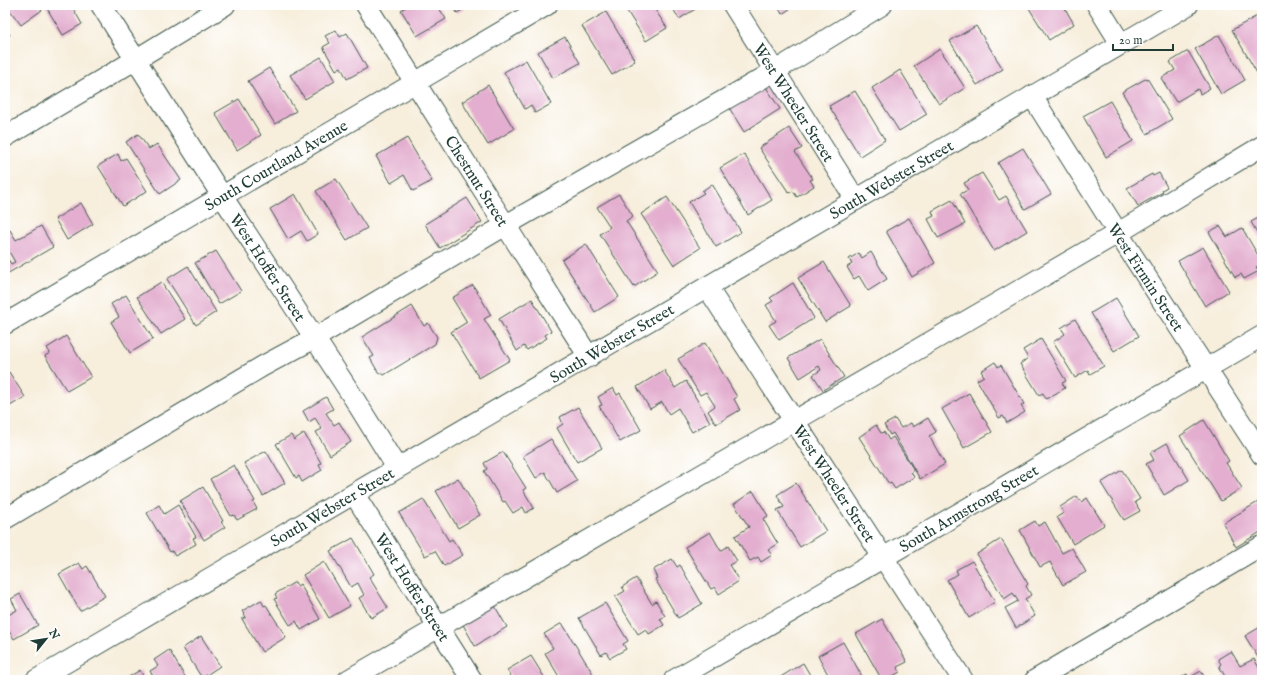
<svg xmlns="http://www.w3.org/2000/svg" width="1267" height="685" font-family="'IM FELL English',serif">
<rect width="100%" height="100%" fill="#fff"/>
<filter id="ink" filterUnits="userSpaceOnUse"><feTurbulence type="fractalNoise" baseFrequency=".025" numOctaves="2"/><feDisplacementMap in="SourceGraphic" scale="8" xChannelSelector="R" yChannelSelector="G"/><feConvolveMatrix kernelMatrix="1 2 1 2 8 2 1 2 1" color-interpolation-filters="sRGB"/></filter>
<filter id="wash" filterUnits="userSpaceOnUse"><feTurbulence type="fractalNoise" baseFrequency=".012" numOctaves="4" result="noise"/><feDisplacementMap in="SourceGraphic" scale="16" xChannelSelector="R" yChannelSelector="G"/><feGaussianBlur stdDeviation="0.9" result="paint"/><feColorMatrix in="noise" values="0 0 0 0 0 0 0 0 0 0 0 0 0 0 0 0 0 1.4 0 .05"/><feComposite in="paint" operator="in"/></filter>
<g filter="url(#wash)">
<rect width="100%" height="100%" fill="#f7eedc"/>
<g id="blocks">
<path fill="#e3aecf" d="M6 5H38L42 10 21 25Z
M45 5H71L82 24 63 35Z
M409 5H437L446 19 417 36 401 10Z
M453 5H470L457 13Z
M630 5H652L667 28 646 41 625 8Z
M671 5H702L679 19Z
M777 5H796L782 14Z
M1027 5H1063L1074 24 1049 40Z
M606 12 635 61 612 75 582 26Z
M1257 16 1262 25V70L1257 73 1232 30Z
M976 26 1003 69 977 85 950 41Z
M5 27 10 35 5 38Z
M336 30 340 37 347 33 367 68 347 79 341 67 336 70 323 47 330 43 325 36Z
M1219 35 1245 80 1221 94 1195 49Z
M565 37 580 63 553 78 538 52Z
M940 49 965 88 939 104 914 66Z
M1188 51 1210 88 1200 94 1198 89 1176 102 1161 78 1175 70 1170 62Z
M321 57 335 81 305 99 290 75Z
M526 60 551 104 535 113 531 105 525 109 504 72Z
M269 68 296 111 275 124 248 81Z
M900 70 927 114 899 131 872 88Z
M1147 78 1172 119 1147 134 1122 92Z
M764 84 780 109 744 132 728 106Z
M488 85 514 129 488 145 462 102Z
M855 91 885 140 860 156 829 106Z
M239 99 261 135 237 150 215 113Z
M1110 101 1133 141 1106 157 1083 116Z
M789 128 802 148 795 152 813 179 810 180 814 186 797 197 793 191 789 193 759 148Z
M138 134 149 149 157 144 181 180 160 194 126 142Z
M407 138 432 181 413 191 404 175 391 183 376 156Z
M1023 148 1051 194 1025 209 998 163Z
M118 154 121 161 126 158 147 191 123 206 98 166Z
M744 154 772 200 748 215 720 168Z
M982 173 999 200 1006 196 1027 231 994 251 960 194 968 190 964 183Z
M1159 173 1167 187 1162 190 1163 192 1138 206 1127 188 1152 174 1153 176Z
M336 179 367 228 347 240 316 191Z
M712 184 741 232 716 247 689 202 704 193 702 191Z
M295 194 318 234 307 241 301 231 288 239 270 209Z
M619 194 633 216 626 221 658 271 634 287 600 234 610 227 597 207Z
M667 197 700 248 674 265 641 214Z
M467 198 482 222 440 248 425 224Z
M952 200 965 224 938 238 928 219 934 216 932 211Z
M81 203 93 224 67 240 55 219Z
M1262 216V241L1251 222Z
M909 218 935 263 912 277 886 231Z
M41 226 53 247 5 275V254L11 264 15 262 5 245V233L10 230 16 240Z
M1220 226 1227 237 1242 228 1262 262V264L1256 267 1259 271 1244 279 1241 274 1235 277 1209 232Z
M586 244 619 297 595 312 562 260Z
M1203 247 1229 291 1205 306 1178 261Z
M216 251 241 291 219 304 195 263Z
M871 252 887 279 868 291 859 276 854 279 847 267 852 264 849 259 859 253 862 258Z
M824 262 851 306 825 322 798 278Z
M188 266 216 312 196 325 167 279Z
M161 282 185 319 161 334 137 297Z
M793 283 814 318 779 340 769 325 776 321 766 305 773 301 770 298Z
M473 285 491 315 484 319 510 360 479 378 451 332 467 322 452 298Z
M126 295 153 339 130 353 111 322 119 317 111 304Z
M1116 298 1139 336 1114 351 1091 313Z
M532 299 551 331 545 335 547 338 527 350 524 346 517 351 499 319Z
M412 306 424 326 428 323 437 337 435 344 384 375 378 372 370 358 374 356 362 337Z
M1075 319 1104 366 1090 374 1088 370 1075 378 1053 342 1065 334 1061 328Z
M66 336 91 377 67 391 45 356 50 353 47 348Z
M820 339 844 377 823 390 813 375 821 370 819 366 800 378 788 358Z
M1041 339 1066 381 1062 383 1065 388 1046 399 1043 393 1039 395 1020 364 1028 358 1023 350Z
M705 343 737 397 734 399 740 410 716 424 708 411 715 406 706 392 700 395 678 359Z
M995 362 998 367 1001 365 1024 404 1021 406 1025 412 1007 423 1003 416 999 418 977 380 984 376 981 371Z
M664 370 675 388 686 381 710 422 692 432 678 408 669 414 662 402 650 409 637 387Z
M9 372 25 397 5 409V374Z
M613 388 617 395 620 393 641 430 620 442 599 406 602 405 598 397Z
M969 393 992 432 964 448 942 409Z
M326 397 333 409 326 413 334 425 339 422 351 442 330 455 316 432 322 429 315 418 309 422 303 411Z
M578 407 602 448 577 462 557 428 563 424 560 417Z
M928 418 936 432 929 436 945 464 920 479 893 433 890 435 884 425 895 419 901 428 911 423 913 427Z
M1204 420 1229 461 1226 463 1242 488 1221 501 1180 436Z
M876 425 881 433 884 432 889 440 893 437 914 470 911 472 914 477 895 489 891 483 889 484 859 437Z
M304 433 321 463 319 464 322 470 302 482 299 476 296 478 276 444 291 435 294 440Z
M551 439 577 481 557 493 545 472 536 478 523 456Z
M1167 443 1189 480 1164 495 1146 464 1154 460 1150 453Z
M266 451 285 483 263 496 244 463Z
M503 452 526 488 523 490 534 508 526 513 523 507 513 513 505 501 503 502 484 471 487 469 484 463Z
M234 465 255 501 253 502 257 509 237 520 234 515 231 516 210 479Z
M1122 470 1140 499 1135 502 1140 511 1124 520 1101 483Z
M458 478 480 515 458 528 436 491Z
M796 483 826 531 800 547 777 510 784 507 777 495Z
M203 487 223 521 221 522 225 527 204 540 180 501Z
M753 491 768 516 763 519 778 544 768 550 772 555 761 562 758 557 750 561 735 536 749 527 734 504Z
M1077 496 1081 502 1087 498 1104 525 1073 544 1057 517 1064 513 1060 507Z
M423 499 449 541 452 539 463 555 444 566 435 551 425 556 399 513Z
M1258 502 1262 508V531L1236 547 1223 523Z
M159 505 164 514 178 505 196 537 193 538 196 544 175 556 172 551 170 552 147 513Z
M1035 521 1038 526 1045 522 1062 553 1072 548 1086 572 1063 585 1050 562 1040 567 1020 530Z
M710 532 721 551 728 546 737 561 729 565 739 581 719 594 715 587 711 589 685 547Z
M353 538 374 574 369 577 388 608 371 618 359 598 364 595 358 583 351 587 330 551Z
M1001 539 1028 584 1026 586 1031 595 1025 599 1035 616 1016 628 1005 608 1018 601 1013 593 1004 599 977 554Z
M1262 554V567L1256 558Z
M672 559 677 567 680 565 702 604 678 618 655 579 657 578 653 570Z
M972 561 995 602 969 618 947 580 958 574 956 570Z
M324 562 350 606 329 618 303 575Z
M79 563 83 569 87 566 105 596 80 611 59 574Z
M636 578 652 604 656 601 665 616 660 619 664 625 649 634 646 629 638 634 615 597 625 591 622 587Z
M295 582 297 586 300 584 320 619 301 630 296 621 290 625 274 599 277 598 275 594Z
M20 594 38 625 14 639 5 625V617L17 610 11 599Z
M261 600 264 606 266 605 286 637 262 652 242 619 246 617 242 611Z
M493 603 507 627 475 646 461 621Z
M605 603 628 641 623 644 626 649 610 658 606 652 601 655 579 618Z
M882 619 907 662 897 667 900 672 886 680H882L856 634Z
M562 623 593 674 583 680H561L545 653 553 648 544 634Z
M1262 626V664L1245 636Z
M201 636 220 666 202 678 183 648Z
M843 642 864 680H831L818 656Z
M169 650 187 680H155L150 671 158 666 154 660Z
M1231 651 1240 666 1254 659 1262 673V680H1227L1219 666 1221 664 1218 659Z
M531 656 546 680H513L507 670Z
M803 663 813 680H780L779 678Z
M140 670 145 680H124Z
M1201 671 1206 680H1177L1187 674 1189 678Z"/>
</g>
</g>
<g filter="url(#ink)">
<use href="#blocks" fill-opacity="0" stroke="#3f584d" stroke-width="1"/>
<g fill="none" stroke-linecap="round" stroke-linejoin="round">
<defs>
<g id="minor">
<path id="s1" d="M101 5 222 196 353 397 397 468"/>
<path id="s2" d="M366 5 589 357"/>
<path id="s3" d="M733 5 856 200"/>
<path d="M1097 5 1121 44"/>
<path id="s4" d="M1032 96 1118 233 1262 455"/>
<path d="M5 137 135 60 225 5"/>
<path id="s5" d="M707 287 963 680"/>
<path id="s6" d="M5 324 547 5"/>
<path id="s7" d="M354 494 472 680"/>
<path d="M5 519 263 366 315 338 506 225 775 71 882 5"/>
<path id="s8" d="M36 680 1188 5"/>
<path d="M348 680 1118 233 1262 146"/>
<path id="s9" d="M674 680 1262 336"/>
<path d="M1035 680 1262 546"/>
</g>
</defs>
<use href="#minor" stroke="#3f584d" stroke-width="22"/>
<use href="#minor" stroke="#fff" stroke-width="20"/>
</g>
</g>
<g text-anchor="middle" stroke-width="3" stroke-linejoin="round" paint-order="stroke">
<g font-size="16" fill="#1f3d34" stroke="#fff">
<text dy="6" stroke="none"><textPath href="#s3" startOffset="115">West Wheeler Street</textPath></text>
<text dy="6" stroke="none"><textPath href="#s6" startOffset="314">South Courtland Avenue</textPath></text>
<text dy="6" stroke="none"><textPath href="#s8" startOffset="991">South Webster Street</textPath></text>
<text dy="6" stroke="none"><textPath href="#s2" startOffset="208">Chestnut Street</textPath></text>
<text dy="6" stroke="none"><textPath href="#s1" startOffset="311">West Hoffer Street</textPath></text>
<text dy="6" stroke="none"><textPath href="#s4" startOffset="214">West Firmin Street</textPath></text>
<text dy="6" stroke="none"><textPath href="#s8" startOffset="667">South Webster Street</textPath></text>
<text dy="6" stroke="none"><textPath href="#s5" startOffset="234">West Wheeler Street</textPath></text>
<text dy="6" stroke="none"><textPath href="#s8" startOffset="343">South Webster Street</textPath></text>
<text dy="6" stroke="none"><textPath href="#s9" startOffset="341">South Armstrong Street</textPath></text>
<text dy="6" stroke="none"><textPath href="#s7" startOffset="110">West Hoffer Street</textPath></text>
</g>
</g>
<rect width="1267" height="685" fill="none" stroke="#fff" stroke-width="20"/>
<g transform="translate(46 639) rotate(60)" stroke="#ffffff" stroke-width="3" paint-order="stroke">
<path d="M0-3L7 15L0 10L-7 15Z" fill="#1f3d34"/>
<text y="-6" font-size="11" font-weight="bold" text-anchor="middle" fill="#1f3d34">N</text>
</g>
<path d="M1113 44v6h60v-6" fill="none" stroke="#1f3d34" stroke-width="2"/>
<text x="1119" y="44" font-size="12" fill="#1f3d34" stroke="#ffffff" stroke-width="3" paint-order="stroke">20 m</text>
</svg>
